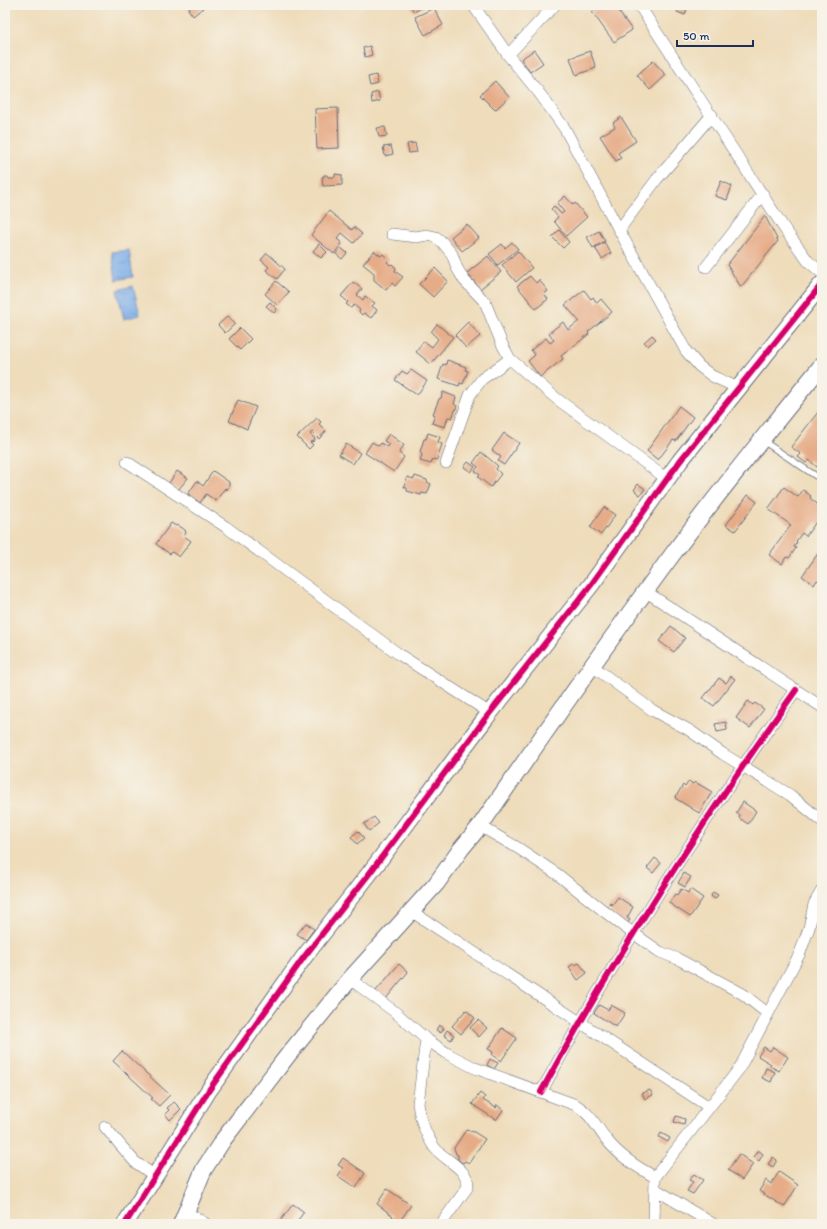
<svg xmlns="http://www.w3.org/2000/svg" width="827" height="1229" font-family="Itim,sans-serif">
<defs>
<pattern id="water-ripples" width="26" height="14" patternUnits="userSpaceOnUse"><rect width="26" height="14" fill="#7eaee9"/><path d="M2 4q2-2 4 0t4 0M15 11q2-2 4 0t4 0" fill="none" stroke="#668ec0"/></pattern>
</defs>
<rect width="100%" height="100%" fill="#f7f3e8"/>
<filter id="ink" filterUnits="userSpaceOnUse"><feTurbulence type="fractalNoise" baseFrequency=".025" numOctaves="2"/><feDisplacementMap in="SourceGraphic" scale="8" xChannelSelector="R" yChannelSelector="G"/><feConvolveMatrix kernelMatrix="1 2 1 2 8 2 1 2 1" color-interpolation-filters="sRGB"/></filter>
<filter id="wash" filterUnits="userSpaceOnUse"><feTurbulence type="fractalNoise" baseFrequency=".012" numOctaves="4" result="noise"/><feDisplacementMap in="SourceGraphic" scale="16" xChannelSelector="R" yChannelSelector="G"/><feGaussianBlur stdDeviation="0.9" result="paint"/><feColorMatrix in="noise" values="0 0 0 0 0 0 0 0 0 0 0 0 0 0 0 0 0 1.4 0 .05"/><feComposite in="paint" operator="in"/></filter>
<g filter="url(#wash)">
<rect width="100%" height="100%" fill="#eedcba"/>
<path fill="url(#water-ripples)" stroke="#4c6ea4" d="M129 250 133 277 116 280 112 252Z
M133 286 140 315 124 319 117 290Z"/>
<g id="blocks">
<path fill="#e6ac87" d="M193 5H200L203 8 193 16 188 9Z
M410 5H426L414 12Z
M602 5H614L632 30 614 42 592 12Z
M679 6 687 9 685 15 677 12Z
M434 8 443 25 425 35 415 17Z
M370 46 372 55 365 57 363 48Z
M534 50 543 63 530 72 521 59Z
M590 51 596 68 576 75 570 58Z
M653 61 666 75 650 90 637 75Z
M376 75 378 84 370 86 368 77Z
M495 81 509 97 495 110 480 95Z
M378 92 380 101 372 103 371 94Z
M338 108 339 148 317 149 315 109Z
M621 117 636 141 618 153 621 158 616 161 600 136 615 127 613 123Z
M385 127 387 136 379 137 377 128Z
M415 143 417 152 409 153 407 144Z
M391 146 393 154 385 156 383 147Z
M335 174 342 175V185L323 186 322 177H324V175H327L328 177H335Z
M721 181 732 186 727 200 715 196Z
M565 196 573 205 575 203 587 217 566 236 554 221 558 217 551 209 554 206 561 214 564 212 557 203Z
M329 211 352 230 354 227 362 234 354 243 342 233 337 239 342 243 334 254 311 235Z
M765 216 778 241 741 287 727 265Z
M467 224 479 238 462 251 451 237Z
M559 230 569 242 563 248 552 237Z
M599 231 605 241 593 248 587 237Z
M512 242 518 249 498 265 489 254 502 244 505 248Z
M604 242 611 253 602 259 595 248Z
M319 244 327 252 321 258 313 251Z
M341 248 347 253 342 259 336 254Z
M374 251 381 256 383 254 389 260 387 262 390 265 392 264 396 268 395 271 403 277 395 286 392 283 386 290 374 280V273L363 264Z
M518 251 532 268 516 282 502 265Z
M267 253 285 269 277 279 266 270 269 267 261 260Z
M488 256 501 272 480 289 467 273Z
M435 268 448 281 433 297 419 284Z
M530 276 536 283 539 280 548 291 544 294 548 299 536 309 517 286Z
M276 281 289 292 277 305 265 294Z
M353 282 362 289 357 295 363 300 365 296 375 303 372 306 377 310 371 318 364 313 362 315 359 312 360 310 354 305 351 308 346 304 348 302 341 296Z
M584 290 591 299 593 297 597 303 601 299 612 312 588 332 589 334 561 356 563 359 540 377 528 361 535 355 531 350 546 338 550 343 554 340 549 333 563 322 568 330 579 321 565 305Z
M270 302 277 309 274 313 266 306Z
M228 316 235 324 225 333 218 325Z
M468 322 480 336 466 348 455 335Z
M437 324 453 337 431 364 416 352 424 341 432 347 438 339 431 332Z
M240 328 251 339 240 350 229 339Z
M652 335 656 339 648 346 644 342Z
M447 360 466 367 465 370 468 371 463 384 460 383 459 386 438 379 443 364 446 365Z
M411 370 427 381 417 395 395 380 402 371 407 374Z
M443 392 456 397 454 404 457 406 452 418 448 417 445 427 432 423 435 415 433 414 439 399 441 398Z
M238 400 256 407 247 429 229 421Z
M679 406 693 417 676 441 673 440 658 460 647 451Z
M822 407V466L820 464 817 467 809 460 806 463 798 457 801 454 791 447Z
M317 418 321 422 319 424 326 431 319 439 312 432 310 434 315 439 314 441 310 442 313 445 309 449 297 437Z
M428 433 440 437 438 442 442 444 437 460 433 459 431 464 420 461 422 455 420 452 424 439H426Z
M504 433 519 443 504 465 498 461 501 457 492 450Z
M389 434 404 445 399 453 404 457 394 472 365 453 372 442 379 446 381 443 387 447 389 444 384 441Z
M346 444 360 453 353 464 339 455Z
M481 452 498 466 496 469 501 474 491 487 478 477 480 475 475 471 478 467 473 463Z
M468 462 475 467 471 472 464 467Z
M177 471 188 478 178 490 169 483Z
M213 471 229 482V486L227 490 225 488 216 501 206 494 200 503 188 494 197 481 203 486Z
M415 476 427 480V482L431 484 427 494 422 493 421 495 407 491V488L404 487 407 477 414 479Z
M638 484 645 489 640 495 634 490Z
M784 487 798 497 803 490 811 496 810 498 822 508V524L821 525 816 522 806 536 802 533 796 541 797 542 794 547 796 548 789 558 786 557 782 564 769 555 791 525 768 509Z
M748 495 757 502 735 531 726 525Z
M604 507 615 515 601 535 590 527Z
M171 523 176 526 178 525 185 530 186 533 184 536 191 541 179 557 172 552 170 554 156 544Z
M822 548V583L817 580 814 585 802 576Z
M671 626 685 638 674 652 659 641Z
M731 676 735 679 714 706 703 698 719 678 726 683Z
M748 701 753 705 755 703 764 709 750 728 736 718Z
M726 722 727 730 717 732 715 724Z
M689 781 693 784 695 782 712 792 699 813 675 798 683 785 685 787Z
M743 802 756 811 748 824 739 818 740 815 736 813Z
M374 817 379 823 369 831 364 824Z
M358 831 364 838 357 844 351 837Z
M655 858 661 863 653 873 647 868Z
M684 873 691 877 685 887 678 883Z
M681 889 688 893 690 889 703 898 690 917 669 903 675 894 677 895Z
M713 892 718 895 715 899 711 896Z
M618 897 633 907 627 918 630 920 626 925 607 908 610 903 612 905Z
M306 923 314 929 306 940 297 934Z
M579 963 587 973 578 980 569 967 573 964 575 965Z
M399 964 408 972 384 1001 375 992Z
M599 1005 608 1010 611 1005 625 1013 616 1027 594 1013Z
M466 1010 475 1018 461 1034 452 1026Z
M478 1020 487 1028 479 1037 470 1028Z
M439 1025 444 1028 441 1033 436 1030Z
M502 1028 517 1038 501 1061 492 1055 493 1052 488 1049Z
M447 1030 454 1035 451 1040 444 1035Z
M764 1047 770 1051 773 1047 788 1057 779 1071 770 1066 771 1064 758 1056Z
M122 1051 170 1095 159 1106 151 1099 153 1098 113 1061Z
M490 1059 498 1063 494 1069 487 1065Z
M766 1068 775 1072 771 1082 762 1078Z
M650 1090 653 1095 645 1099 642 1093Z
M480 1093 485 1097 483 1100 496 1108 497 1105 503 1110 496 1120 472 1104Z
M174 1102 181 1109 170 1120 165 1114 169 1110 167 1108Z
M676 1116 685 1119 684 1125 674 1122Z
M466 1130 474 1132 485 1139 469 1163 465 1161 463 1163 458 1160V1155L456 1154 454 1148Z
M661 1133 670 1138 668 1142 659 1137Z
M758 1150 763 1154 759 1161 753 1157Z
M739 1154 753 1164 742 1180 728 1170Z
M773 1157 777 1160 773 1167 768 1164Z
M343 1158 365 1173 356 1188 338 1176 343 1168 338 1165Z
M779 1172 798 1185 784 1207 759 1191 766 1180 771 1184Z
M694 1174 703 1180 693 1194 687 1191 693 1182 689 1180Z
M387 1189 411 1205 398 1224H388L393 1216 377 1204Z
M293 1204 304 1212 295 1224H278Z"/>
</g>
</g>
<g filter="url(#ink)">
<use href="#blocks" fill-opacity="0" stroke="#656c7e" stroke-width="1"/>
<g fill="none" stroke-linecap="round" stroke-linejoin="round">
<defs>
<path id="lane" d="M763 441 822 480"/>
<path id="street" d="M473 5 508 55 540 94 565 129 619 230 686 351 699 366 712 376 738 388
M639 5 784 228 808 261 822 273
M508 55 555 5
M619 230 657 179 712 115
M392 234 416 237 427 235 436 237 442 242 452 254 457 268 464 280 485 302 502 344 510 359 557 399 667 479
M706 267 763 194
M127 462 226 527 400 655 490 713
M446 463 470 395 482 379 510 359
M645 591 822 707
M591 665 652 710 689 730 723 754 790 795 822 821
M480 826 518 848 557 874 623 926 660 952 678 959 743 994 767 1013
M411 911 709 1107
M350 979 395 1012 426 1039 448 1054 475 1068 576 1105C590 1113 596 1126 606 1139 619 1156 637 1167 655 1177
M426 1039 418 1104C420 1119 426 1135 434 1147 442 1159 473 1171 467 1188L441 1224
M541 1092C617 953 704 819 796 690
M105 1127 135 1162 155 1176
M655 1189 713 1224
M186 1212 206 1224
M654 1224 655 1177 739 1069 800 953 809 928 814 904 822 890"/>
<path id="secondary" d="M125 1224 209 1090 304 957 369 874 485 719 591 585 680 461 822 284
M181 1224 204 1169 223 1140 288 1055 350 979 436 884 461 849 480 826C543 735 606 644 672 555 720 490 771 428 822 365"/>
</defs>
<use href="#lane" stroke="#656c7e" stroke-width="7"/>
<use href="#street" stroke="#656c7e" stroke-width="12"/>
<use href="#secondary" stroke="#656c7e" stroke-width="18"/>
<use href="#lane" stroke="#fff" stroke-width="5.5"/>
<use href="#street" stroke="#fff" stroke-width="11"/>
<use href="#secondary" stroke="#fff" stroke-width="16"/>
<defs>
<path id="cycleway" d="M541 1092C617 953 704 819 796 690
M125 1224 209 1090 304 957 369 874 485 719 591 585 680 461 822 284"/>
</defs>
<use href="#cycleway" stroke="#f7f3e8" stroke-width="8"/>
<use href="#cycleway" stroke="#d6006c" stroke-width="6"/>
</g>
</g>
<rect width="827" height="1229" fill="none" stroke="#f7f3e8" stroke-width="20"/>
<path d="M677 40v6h76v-6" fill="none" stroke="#1b2f5e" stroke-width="2"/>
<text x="683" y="40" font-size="12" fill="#1b2f5e" stroke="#f7f3e8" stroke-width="3" paint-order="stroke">50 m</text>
</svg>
